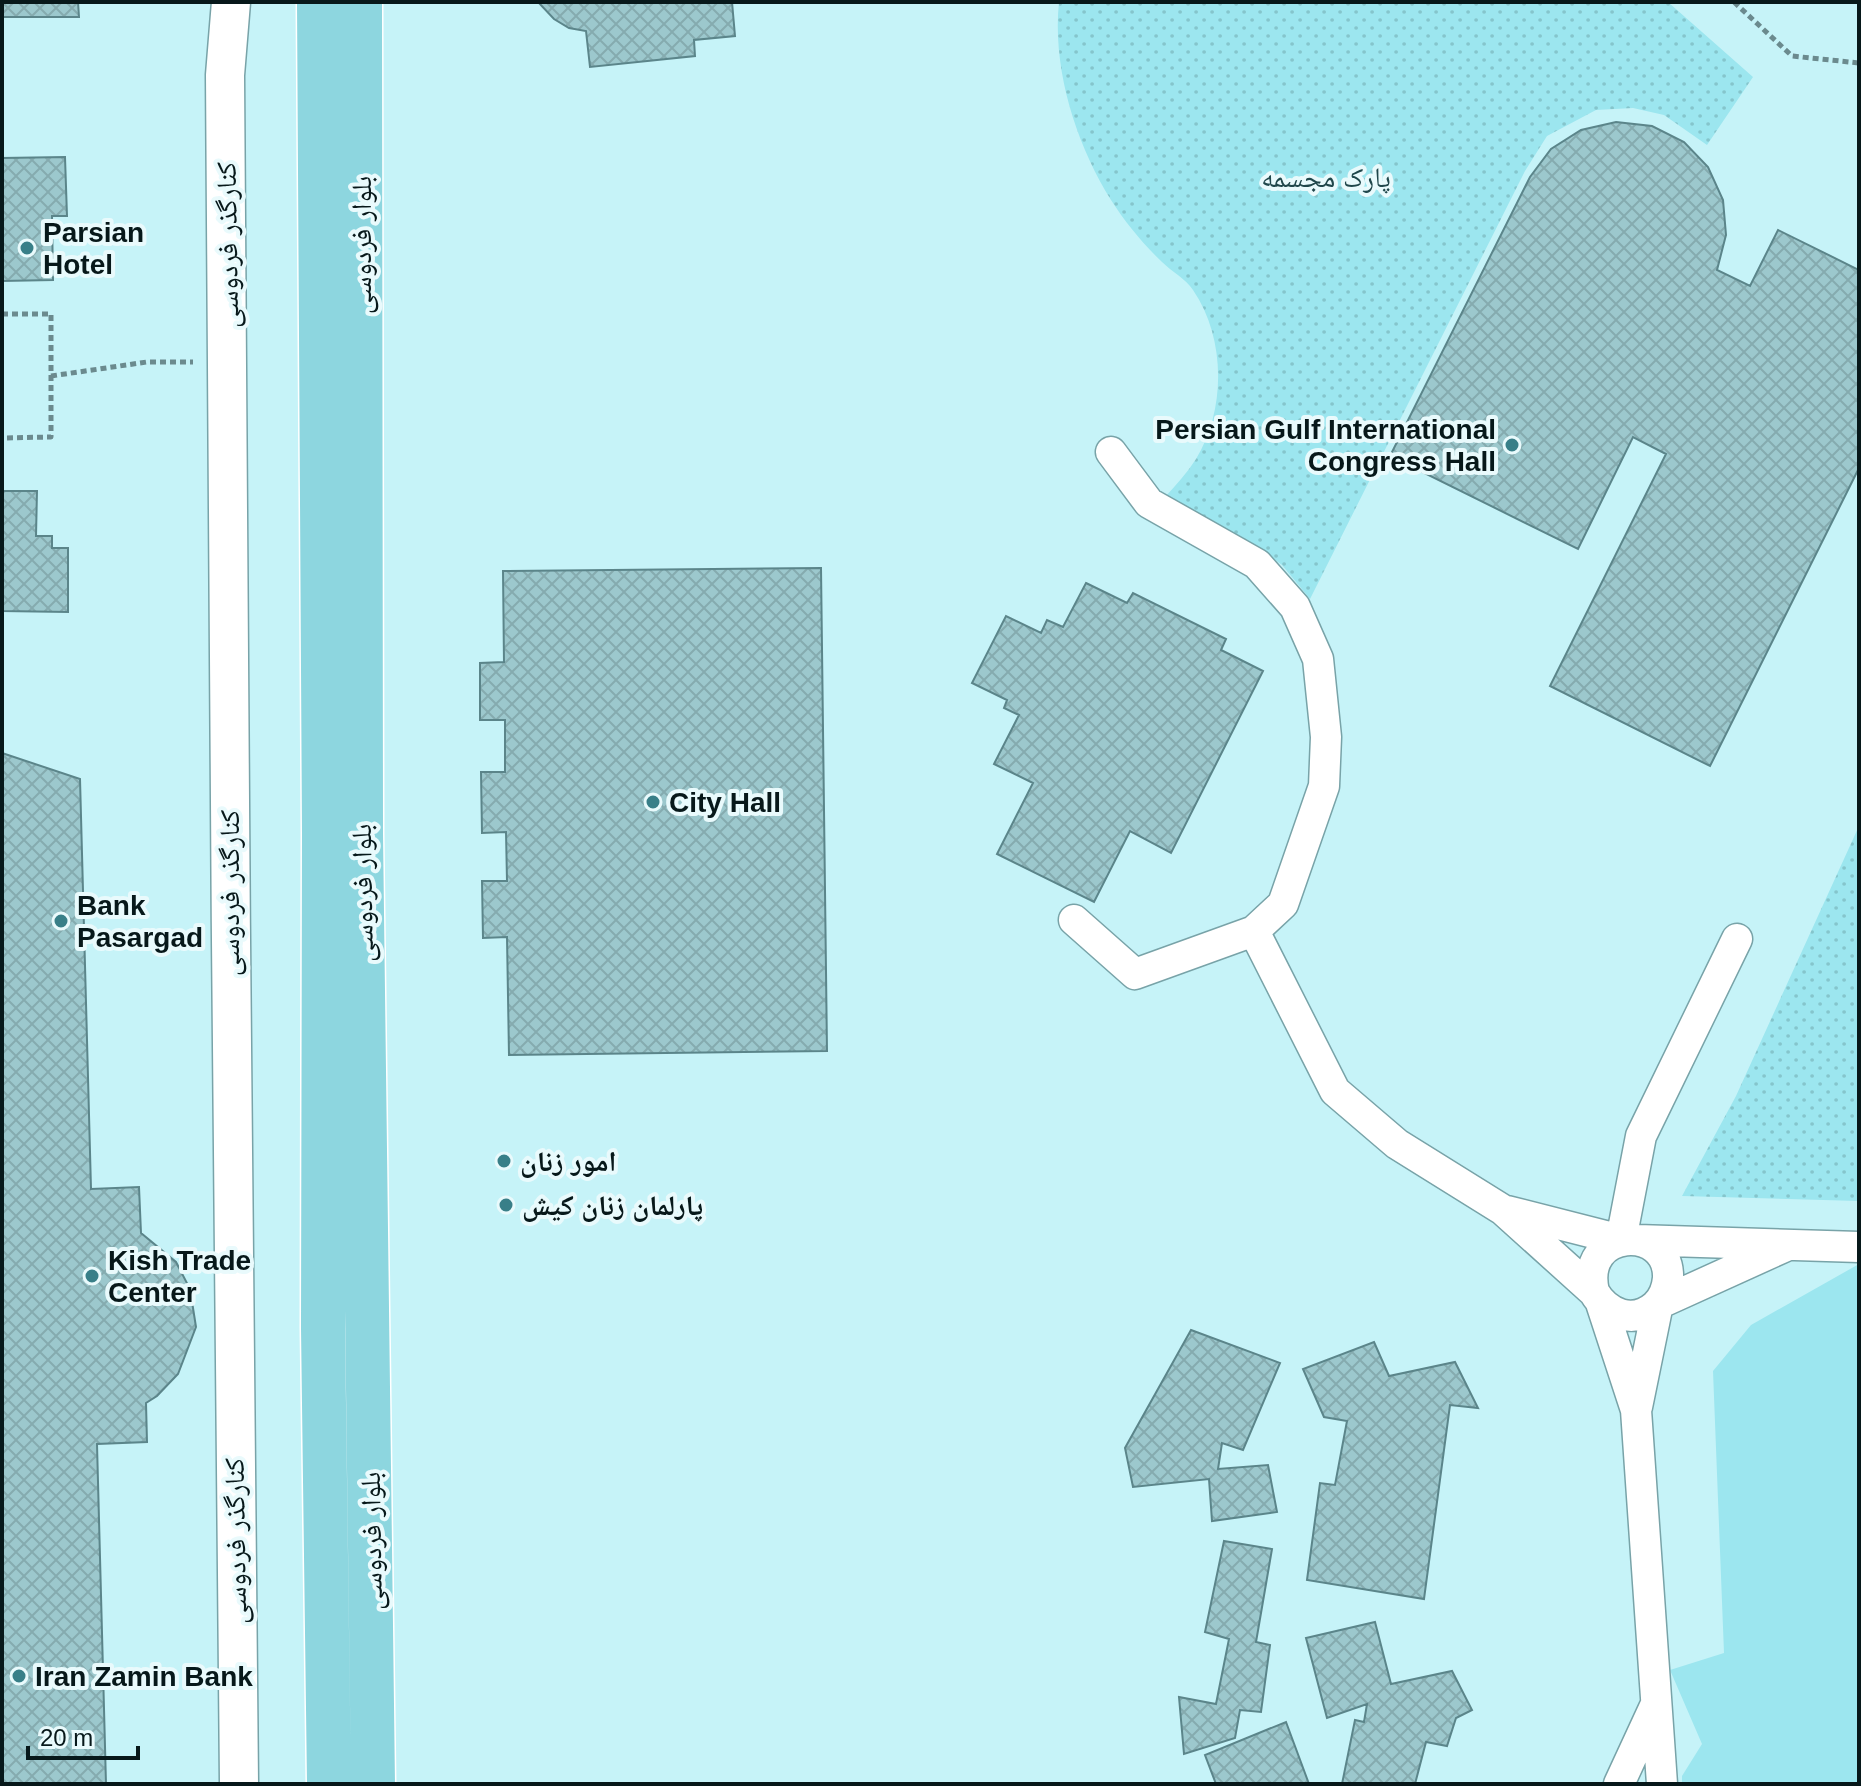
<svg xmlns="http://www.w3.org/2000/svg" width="1861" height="1786" font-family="Arial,'Noto Naskh Arabic',sans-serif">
<defs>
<pattern id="park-dots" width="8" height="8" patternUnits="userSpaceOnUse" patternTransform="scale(2)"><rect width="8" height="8" fill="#9ce6ef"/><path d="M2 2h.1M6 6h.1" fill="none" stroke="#85c5cc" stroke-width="1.8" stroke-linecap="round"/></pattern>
<pattern id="building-cross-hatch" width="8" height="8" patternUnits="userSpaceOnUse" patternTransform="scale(2)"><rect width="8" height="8" fill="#9cc8cd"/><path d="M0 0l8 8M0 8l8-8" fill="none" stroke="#85abaf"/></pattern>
</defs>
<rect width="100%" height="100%" fill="#c6f3f8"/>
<path fill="#9ce6ef" d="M1859 1264V1784H1682V1776L1702 1744 1670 1670 1724 1653 1713 1371 1751 1325Z"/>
<path fill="url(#park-dots)" d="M1059 2H1668L1753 77 1707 145 1664 115 1633 108 1596 110 1547 136 1525 171 1310 599 1282 565 1257 547 1165 497C1176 485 1187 473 1196 459 1226 410 1226 338 1193 290 1186 279 1171 271 1162 262 1143 244 1125 222 1111 200 1076 144 1052 69 1059 2Z
M1859 826V1201L1682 1196 1736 1096Z"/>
<path fill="url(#building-cross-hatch)" stroke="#5b858a" stroke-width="2" d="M2 2H78L79 17H2Z
M538 2H732L735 36 694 40 695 56 590 67 586 31 569 28 554 19Z
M1616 122 1652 126 1684 142 1708 167 1723 200 1726 235 1717 270 1750 286 1778 230 1859 270V468L1710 766 1550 686 1666 454 1633 437 1578 549 1390 456 1530 177 1551 149 1581 130Z
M65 157 67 216H52L53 280 2 281V158Z
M2 491H37L36 536H52V548H68V612L2 611Z
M821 568 827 1051 509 1055 507 937 483 938 482 881H507L506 832 482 833 481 772H505V720H480V663L504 662 503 571Z
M1086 583 1127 603 1133 593 1226 639 1221 650 1263 671 1171 853 1130 831 1094 902 997 854 1033 783 994 764 1019 715 1004 708 1007 700 972 683 1006 616 1041 633 1047 620 1063 627Z
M2 753 80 779 91 1189 139 1187 141 1233 176 1262 190 1289 196 1327 178 1374 157 1396 146 1403 147 1442 97 1444 106 1784H2Z
M1191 1330 1280 1363 1243 1450 1222 1443 1218 1469 1268 1465 1277 1512 1212 1521 1209 1479 1133 1487 1125 1448Z
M1374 1342 1389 1376 1455 1362 1478 1408 1450 1405 1424 1599 1307 1580 1320 1483 1335 1485 1347 1421 1324 1417 1303 1369Z
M1224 1541 1272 1549 1256 1642 1270 1645 1261 1712 1240 1710 1235 1738 1184 1754 1179 1697 1216 1704 1229 1639 1205 1632Z
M1375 1622 1391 1684 1452 1671 1472 1710 1456 1718 1447 1746 1426 1742 1415 1784H1342L1355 1720 1364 1722 1367 1704 1327 1718 1306 1638Z
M1286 1722 1309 1784H1216L1205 1755Z"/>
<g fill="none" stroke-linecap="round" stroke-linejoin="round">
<defs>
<path id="minor" d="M1074 920 1135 974 1254 931 1283 904 1324 786 1326 737 1318 659 1295 607 1257 564 1149 503 1111 452
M1254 931 1335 1091 1397 1144 1503 1210 1594 1292C1607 1314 1633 1325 1655 1306 1663 1299 1667 1289 1668 1278 1670 1224 1579 1227 1594 1292
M1507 1211 1621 1240 1641 1136 1737 939
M1637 1240 1859 1247
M1601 1303 1636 1410 1662 1784
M1637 1407 1658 1304 1786 1246
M1619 1784 1656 1704"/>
<path id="tertiary" d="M231 2 225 75C231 645 230 1214 239 1784"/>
<path id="primary" d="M319 2 324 833 323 1328 329 1784
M360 2 361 833 373 1784"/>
</defs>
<use href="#minor" stroke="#78a3a8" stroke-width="33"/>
<use href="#tertiary" stroke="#78a3a8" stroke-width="41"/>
<use href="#primary" stroke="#fff" stroke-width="47"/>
<path stroke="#6b8a8e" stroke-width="5" stroke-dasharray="6 4" stroke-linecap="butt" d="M1734 2 1792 56 1859 63
M2 314H51V437L2 438
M51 376 147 362H193"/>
<use href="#minor" stroke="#fff" stroke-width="30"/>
<use href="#tertiary" stroke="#fff" stroke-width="38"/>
<use href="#primary" stroke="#8dd6df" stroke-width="44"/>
</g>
<g fill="#387f88" stroke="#e9fafc" stroke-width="3">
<circle cx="27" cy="248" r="8"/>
<circle cx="1512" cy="445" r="8"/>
<circle cx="653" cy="802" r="8"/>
<circle cx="61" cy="921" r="8"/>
<circle cx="504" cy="1161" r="8"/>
<circle cx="506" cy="1205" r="8"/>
<circle cx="92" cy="1276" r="8"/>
<circle cx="19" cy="1676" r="8"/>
</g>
<g text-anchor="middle" stroke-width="8" stroke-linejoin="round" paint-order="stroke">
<g font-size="28" fill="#20474b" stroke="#e9fafc">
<text x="1326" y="187">پارک مجسمه</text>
</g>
<g font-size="28" font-weight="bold" fill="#07181a" stroke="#e9fafc" text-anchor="start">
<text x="43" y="242">Parsian<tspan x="43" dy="32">Hotel</tspan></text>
<text x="1496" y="439" text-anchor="end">Persian Gulf International<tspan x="1496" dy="32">Congress Hall</tspan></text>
<text x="669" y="812">City Hall</text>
<text x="77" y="915">Bank<tspan x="77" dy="32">Pasargad</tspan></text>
<text x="520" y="1171">امور زنان</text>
<text x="522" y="1215">پارلمان زنان کیش</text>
<text x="108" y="1270">Kish Trade<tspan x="108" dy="32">Center</tspan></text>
<text x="35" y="1686">Iran Zamin Bank</text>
</g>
<g font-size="28" fill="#07181a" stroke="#e9fafc">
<text transform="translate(227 245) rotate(-91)" y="10">کنارگذر فردوسی</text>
<text transform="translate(361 245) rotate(-90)" y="10">بلوار فردوسی</text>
<text transform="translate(229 893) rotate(-90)" y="10">کنارگذر فردوسی</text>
<text transform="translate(362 893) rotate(-91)" y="10">بلوار فردوسی</text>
<text transform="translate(235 1541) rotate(-91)" y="10">کنارگذر فردوسی</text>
<text transform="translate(371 1541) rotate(-91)" y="10">بلوار فردوسی</text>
</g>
</g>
<rect width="1861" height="1786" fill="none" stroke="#07181a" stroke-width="8"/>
<path d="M28 1746v12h110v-12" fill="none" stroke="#07181a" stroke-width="4"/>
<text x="40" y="1746" font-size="24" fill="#07181a" stroke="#e9fafc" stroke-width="6" paint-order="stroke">20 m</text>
</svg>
